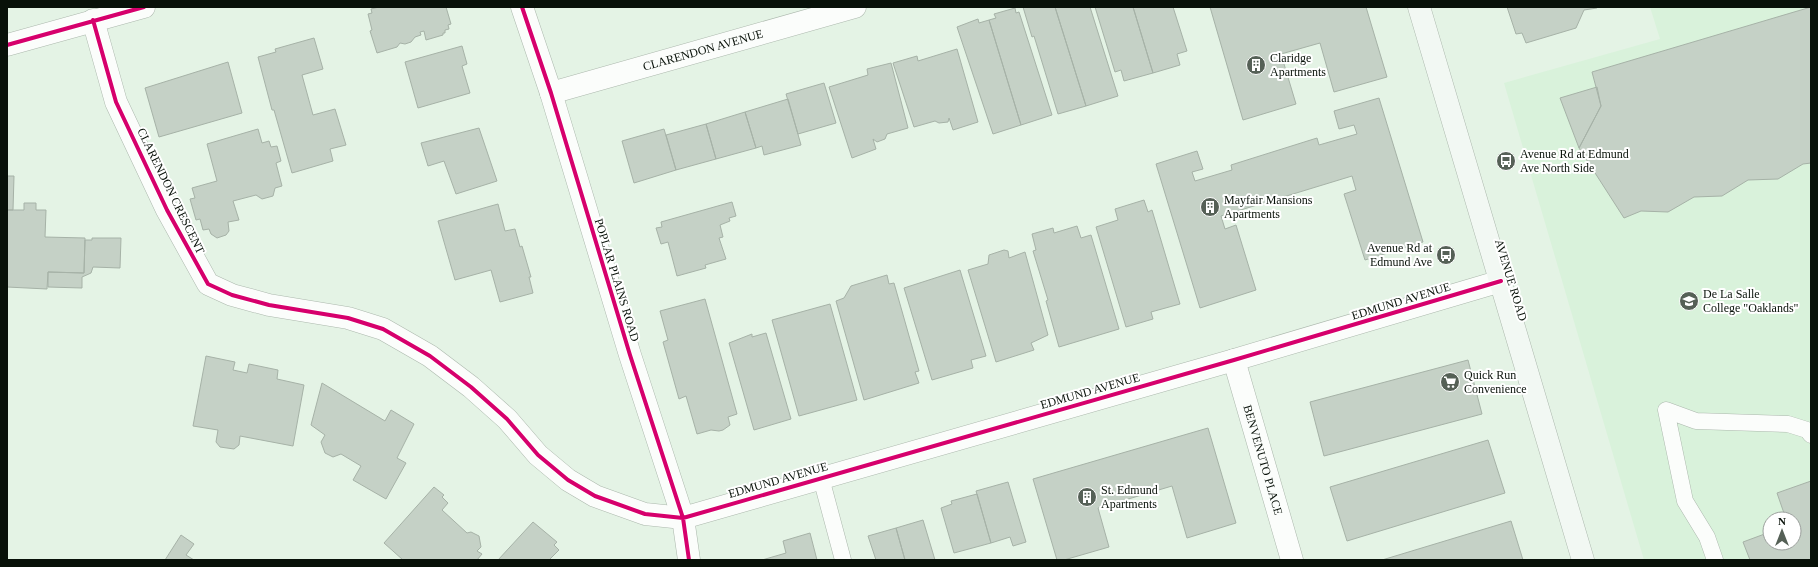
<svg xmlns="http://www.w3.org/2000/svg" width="1818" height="567" font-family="'Times New Roman',serif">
<rect width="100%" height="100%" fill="#e4f3e5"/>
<path fill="#d9f2db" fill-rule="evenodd" d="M1650 7H1811V560H1644L1504 83 1660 39ZM1770 519H1794V543H1770Z"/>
<path fill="#c5d1c6" stroke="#a6b2a7" d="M379 7H446L451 24 448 25 449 29 445 30V33H443V35L426 40 424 31 420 32 421 35 415 37 411 42 405 44 400 43 397 47 377 53 370 31 372 30 368 14 372 13 371 9Z
M1023 7H1055L1086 106 1058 114 1034 36 1032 37Z
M1055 7H1090L1118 96 1086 106Z
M1095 7H1133L1153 73 1124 81 1121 70 1115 72Z
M1133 7H1173L1187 51 1177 54 1180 65 1153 73Z
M1210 7H1366L1387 77 1334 92 1320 43 1281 54 1296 104 1243 120Z
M1507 7H1597V8L1584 10 1576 28 1526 43 1522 33 1516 34Z
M1811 7V163L1803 164 1778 179 1748 180 1722 196 1694 197 1668 212 1641 211 1624 218 1579 148 1601 106 1592 72Z
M1015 8 1016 13 1019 12 1052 115 1021 125 989 20 996 18 994 14Z
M978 19 979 23 989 20 1021 125 993 134 957 27Z
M314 38 323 69 302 75 313 115 335 109 346 145 330 149 333 161 292 173 274 110H272L258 57 276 52 275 49Z
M462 46 467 64 462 66 470 93 418 108 405 62Z
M957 49 978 122 953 130 949 118 948 122 939 123 935 121 914 127 893 63 917 56 918 61Z
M228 62 242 113 159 137 145 88Z
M891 63 908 128 887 134 885 139 877 142 873 139 876 149 852 158 829 87 868 75 867 69Z
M824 83 836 123 798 134 786 94Z
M1597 87 1601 106 1579 148 1560 98Z
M1379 98 1423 242 1365 260 1344 194 1356 190 1352 176 1221 216 1225 229 1236 225 1256 290 1200 308 1156 164 1197 151 1203 169 1192 172 1195 181 1232 170 1231 165 1317 138 1319 145 1357 134 1354 125 1339 129 1334 111Z
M788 99 801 145 764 155 762 146 756 148 745 112Z
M745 112 756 148 716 159 706 124Z
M706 124 716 159 676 170 666 135Z
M479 128 497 181 456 194 444 161 428 166 421 143Z
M258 129 262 143 269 141 271 147 277 146 281 161 276 163 282 186 275 188 273 196 262 199 256 195 233 201 239 220 228 222 229 231 226 235 217 238 211 234 209 229 203 230 200 219 196 220 190 199 195 198 192 188 217 181 207 144Z
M664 129 676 170 634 183 622 141Z
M7 176H14L13 210H7Z
M1144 200 1148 212 1152 210 1180 304 1151 312 1153 319 1126 327 1096 227 1118 220 1115 209Z
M732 202 736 216 729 218 730 221 720 225 723 237 719 238 726 259 705 265 706 268 677 276 668 242 661 244 656 228 662 227 661 222Z
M24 203H36V210H46L45 237 85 238 84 273 48 272 47 289 7 287V210H24Z
M498 204 505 231 515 229 520 247 522 246 531 277H529L533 293 500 302 491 270 455 280 438 221Z
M1077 226 1081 238 1091 235 1119 329 1059 347 1046 301 1048 300 1033 251 1036 250 1032 234 1053 228 1054 233Z
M92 238H121L120 268 93 267 91 273 82 277V288L48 287V272L84 273 85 240H92Z
M1004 250 1008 251 1009 258 1025 252 1048 335 1031 343 1034 350 996 362 968 270 988 264 989 255Z
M960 270 986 356 971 360 973 368 932 380 904 288Z
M887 275 889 284 894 283 919 371 915 372 919 383 864 400 836 301 844 298 851 286Z
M705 299 737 414 728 417 730 425 723 430 719 431 711 430 697 434 686 396 679 399 663 342 668 340 660 311Z
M830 304 857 400 799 416 772 320Z
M766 333 791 419 754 430 729 343 752 334V337Z
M206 356 235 362 233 370 247 373 249 364 278 370 277 379 304 385 293 446 240 436 239 445 234 449 220 447 216 442 218 430 193 426Z
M1468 360 1482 414 1324 456 1310 402Z
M322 383 385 421 391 410 414 424 397 458 406 463 386 499 353 480 361 466 341 454 333 457 325 453 321 442 325 435 311 425Z
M1208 428 1236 523 1187 538 1172 486 1098 508 1109 547 1064 560H1057L1033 479Z
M1488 440 1505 493 1347 541 1330 487Z
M1811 481V560H1750L1743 542 1770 532V543H1794V519H1786L1777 493Z
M1008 482 1026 542 1013 546 1010 537 991 543 976 491Z
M434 487 444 495 442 497 448 503 442 510 467 533 471 532 479 536 481 547 477 551 482 554 477 560H403L384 543Z
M977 494 991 543 954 553 941 508 952 504 951 501Z
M923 520 935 560H905L896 528Z
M1511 521 1523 560H1382Z
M533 522 557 542 554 545 559 550 549 560H498Z
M896 528 905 560H876L868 536Z
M810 533 817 560H762L786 553 783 541Z
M181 535 194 544 186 555 194 560H165Z"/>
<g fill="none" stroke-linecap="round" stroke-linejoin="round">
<defs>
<path id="lane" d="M821 478 843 560
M1715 560 1707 537 1685 501 1666 410 1696 421 1788 424 1807 430 1811 435"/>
<g id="street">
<path d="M522 7 551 93 630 355 683 518 689 560"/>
<path d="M93 20 116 102 167 210 208 284 232 295 269 305 348 318 383 329 430 356 471 387 507 419 538 455 568 480 595 496 645 514 683 518 1234 360 1501 281"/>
<path d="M7 45 144 7"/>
<path id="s1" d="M551 93 855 7"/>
<path id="s2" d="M1234 360 1292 560"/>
</g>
<path id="secondary" d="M1419 7 1583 560"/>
</defs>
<use href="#lane" stroke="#acb8ad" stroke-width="17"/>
<use href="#street" stroke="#acb8ad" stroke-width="23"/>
<use href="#secondary" stroke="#acb8ad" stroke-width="23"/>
<use href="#lane" stroke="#fbfdfb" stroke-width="16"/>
<use href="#street" stroke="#fbfdfb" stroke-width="22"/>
<use href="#secondary" stroke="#f2f8f3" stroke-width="22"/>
<defs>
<path id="cycleway" d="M522 7 551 93 630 355 683 518 689 560
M93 20 116 102 167 210 208 284 232 295 269 305 348 318 383 329 430 356 471 387 507 419 538 455 568 480 595 496 645 514 683 518 1234 360 1501 281
M7 45 144 7"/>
</defs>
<use href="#cycleway" stroke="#fff" stroke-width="6"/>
<use href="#cycleway" stroke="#d6006c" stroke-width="4"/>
</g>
<defs>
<symbol id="building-disc" viewBox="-11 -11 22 22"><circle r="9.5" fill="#556056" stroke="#fff"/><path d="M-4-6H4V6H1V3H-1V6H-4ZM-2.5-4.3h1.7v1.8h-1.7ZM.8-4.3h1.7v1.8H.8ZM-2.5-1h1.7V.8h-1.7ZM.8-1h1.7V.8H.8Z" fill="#fff"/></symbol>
<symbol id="bus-disc" viewBox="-11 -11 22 22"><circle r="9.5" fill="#556056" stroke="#fff"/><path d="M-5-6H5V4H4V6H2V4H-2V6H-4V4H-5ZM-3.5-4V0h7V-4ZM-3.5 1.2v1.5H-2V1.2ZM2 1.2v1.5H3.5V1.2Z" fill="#fff"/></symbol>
<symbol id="school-disc" viewBox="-11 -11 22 22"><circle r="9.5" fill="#556056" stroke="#fff"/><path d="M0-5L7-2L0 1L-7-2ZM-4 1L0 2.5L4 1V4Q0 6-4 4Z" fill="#fff"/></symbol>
<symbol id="supermarket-disc" viewBox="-11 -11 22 22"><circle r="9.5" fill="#556056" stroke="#fff"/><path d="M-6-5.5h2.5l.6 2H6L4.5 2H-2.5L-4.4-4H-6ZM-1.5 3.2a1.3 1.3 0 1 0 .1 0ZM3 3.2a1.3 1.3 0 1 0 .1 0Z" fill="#fff"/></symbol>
</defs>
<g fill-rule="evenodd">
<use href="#building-disc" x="1245" y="54" width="22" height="22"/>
<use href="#bus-disc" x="1495" y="150" width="22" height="22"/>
<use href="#building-disc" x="1199" y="196" width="22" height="22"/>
<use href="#bus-disc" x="1435" y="244" width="22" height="22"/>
<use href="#school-disc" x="1678" y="290" width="22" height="22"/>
<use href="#supermarket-disc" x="1439" y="371" width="22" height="22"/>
<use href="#building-disc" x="1076" y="486" width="22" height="22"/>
</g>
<g text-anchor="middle" stroke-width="4" stroke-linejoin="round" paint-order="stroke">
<g font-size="12" fill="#081109" stroke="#fff">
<text dy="4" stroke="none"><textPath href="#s1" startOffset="158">CLARENDON AVENUE</textPath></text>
<text transform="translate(171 191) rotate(64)" y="4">CLARENDON CRESCENT</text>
<text transform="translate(617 280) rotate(73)" y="4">POPLAR PLAINS ROAD</text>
<text transform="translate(1511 280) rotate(73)" y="4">AVENUE ROAD</text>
<text transform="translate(1401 301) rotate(-17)" y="4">EDMUND AVENUE</text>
<text transform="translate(1090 391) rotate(-16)" y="4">EDMUND AVENUE</text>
<text dy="4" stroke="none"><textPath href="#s2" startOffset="104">BENVENUTO PLACE</textPath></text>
<text transform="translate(778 480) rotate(-16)" y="4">EDMUND AVENUE</text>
</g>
<g font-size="12" fill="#081109" stroke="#fff" text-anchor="start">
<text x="1270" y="62">Claridge<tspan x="1270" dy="14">Apartments</tspan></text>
<text x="1520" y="158">Avenue Rd at Edmund<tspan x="1520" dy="14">Ave North Side</tspan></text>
<text x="1224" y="204">Mayfair Mansions<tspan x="1224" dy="14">Apartments</tspan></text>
<text x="1432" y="252" text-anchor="end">Avenue Rd at<tspan x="1432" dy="14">Edmund Ave</tspan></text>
<text x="1703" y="298">De La Salle<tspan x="1703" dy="14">College "Oaklands"</tspan></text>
<text x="1464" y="379">Quick Run<tspan x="1464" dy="14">Convenience</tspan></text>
<text x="1101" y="494">St. Edmund<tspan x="1101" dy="14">Apartments</tspan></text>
</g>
</g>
<rect width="1818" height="567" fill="none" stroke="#081109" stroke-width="16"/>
<g transform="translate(1782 531)"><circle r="19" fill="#ffffff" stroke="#9ca09d"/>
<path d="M0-3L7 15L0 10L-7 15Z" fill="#556056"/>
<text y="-6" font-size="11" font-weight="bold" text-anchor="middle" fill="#081109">N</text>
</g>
</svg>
